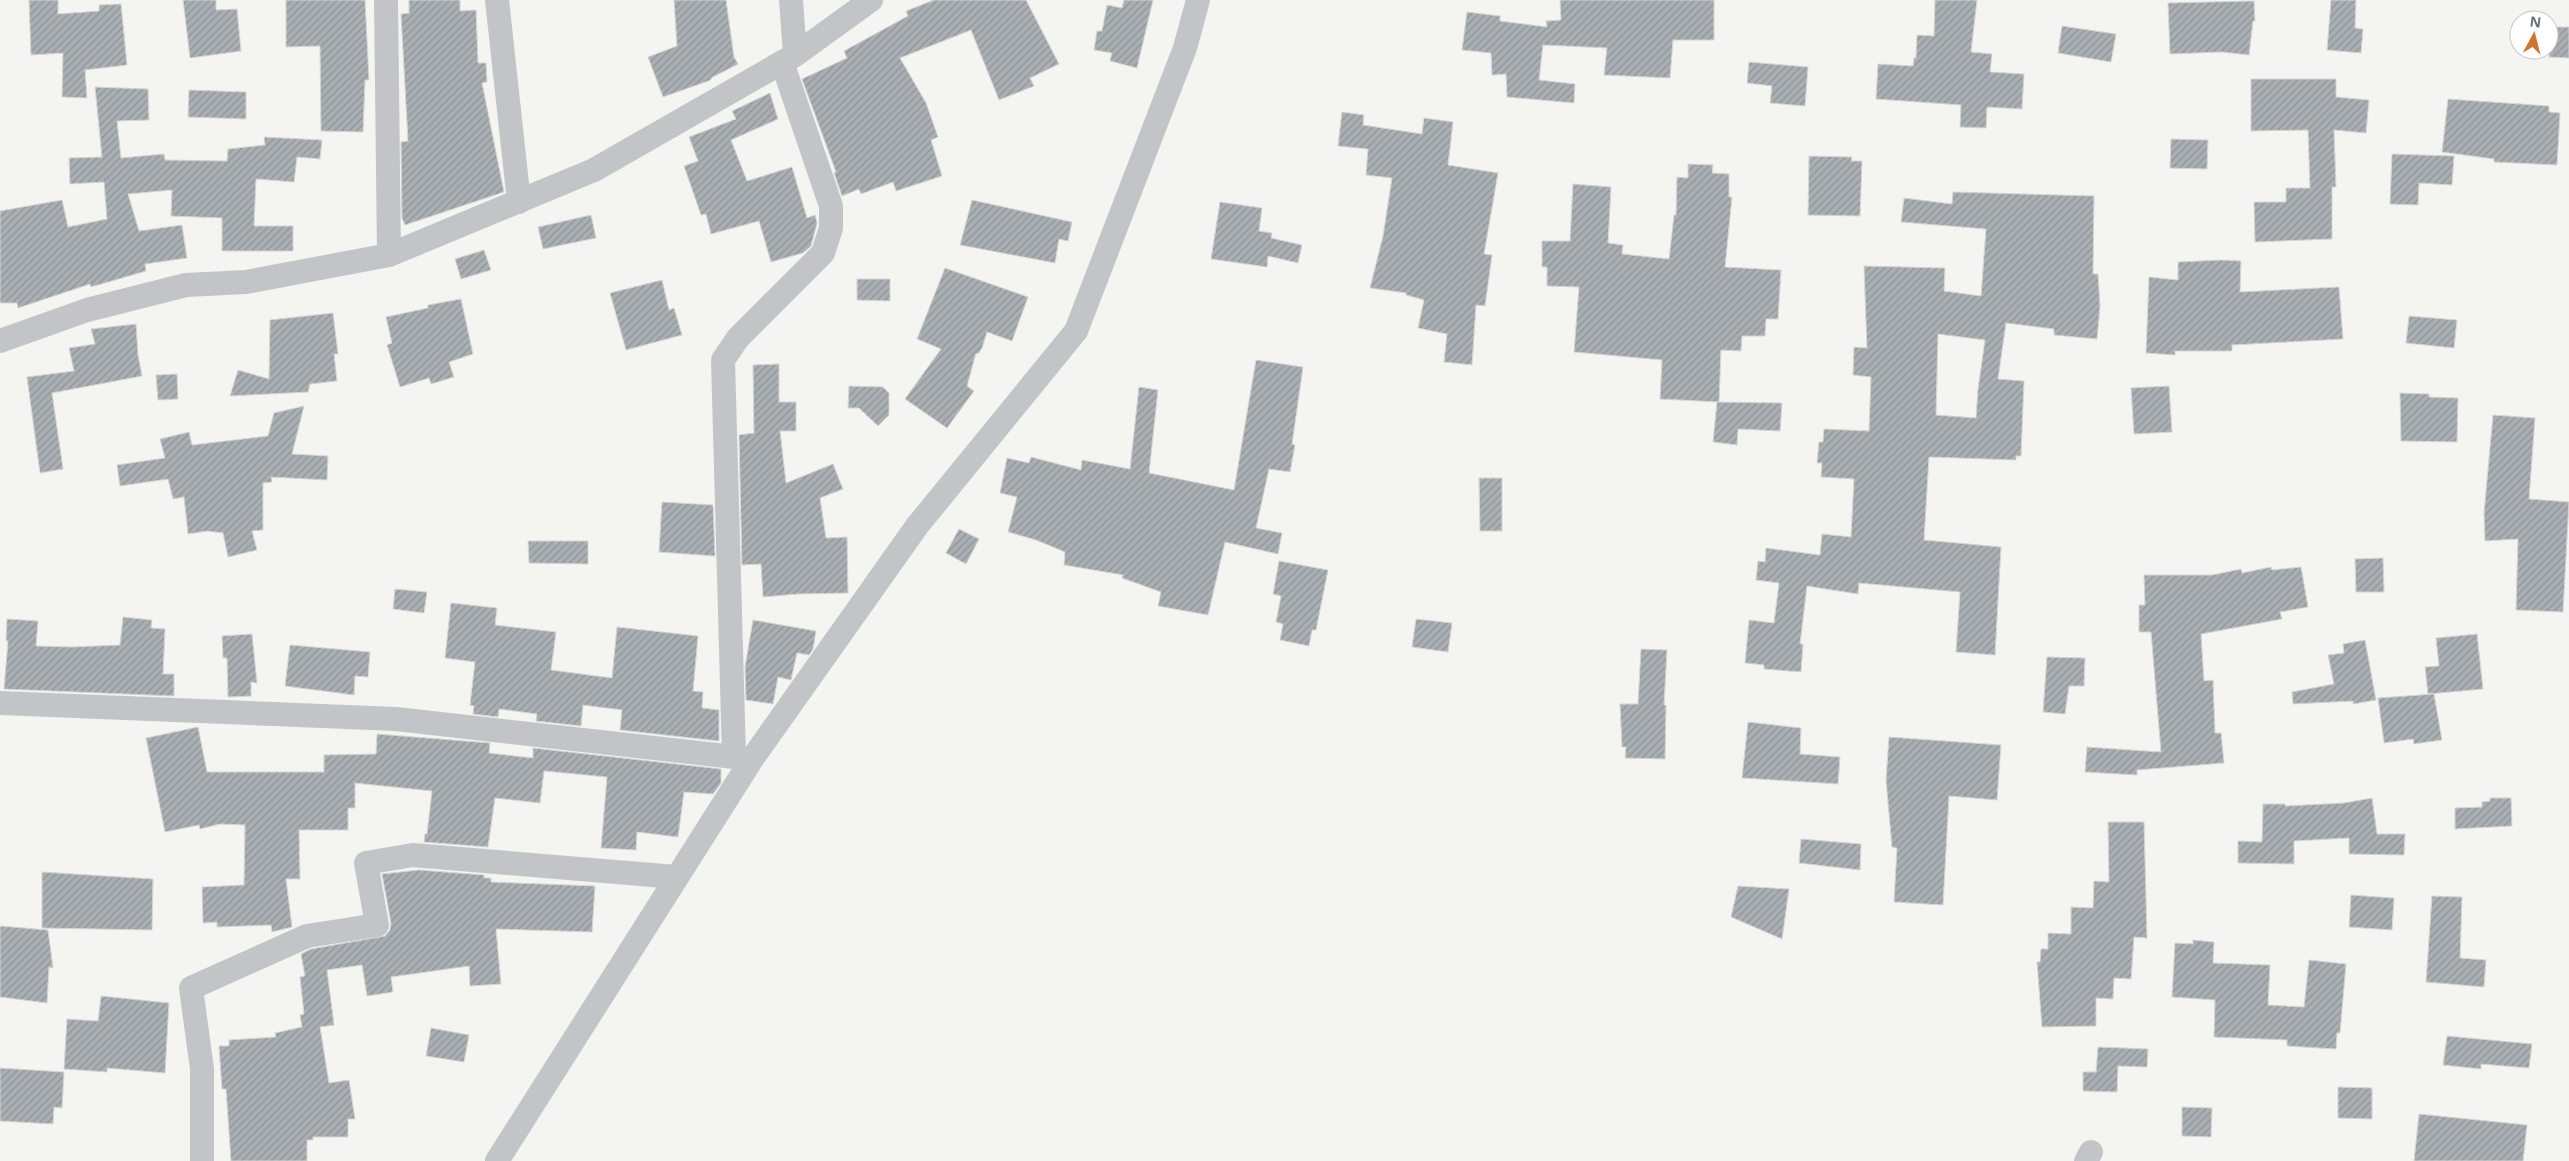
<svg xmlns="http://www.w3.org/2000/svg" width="2569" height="1161" font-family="'Open Sans',sans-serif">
<defs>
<pattern id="building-hatch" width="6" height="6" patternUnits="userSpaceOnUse" patternTransform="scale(1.25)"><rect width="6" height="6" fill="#aaafb4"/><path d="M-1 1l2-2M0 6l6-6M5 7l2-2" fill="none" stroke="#8e9398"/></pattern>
</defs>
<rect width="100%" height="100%" fill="#f4f4f1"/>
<path fill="url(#building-hatch)" stroke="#d5d5d4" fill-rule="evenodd" d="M29 0H58V14L99 11V5L121 4 127 65 85 70 87 98 62 97 63 53 31 55Z
M183 0H216V10L237 9 241 51 190 58Z
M286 0H365L369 80H365L363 132 321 131 320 46 286 47Z
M409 0H460V11L476 10 478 63H486L487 82 482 83 504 192 405 225 402 218 401 142 408 141 401 14 409 13Z
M674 0H726L734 57 738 64 711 78V80L663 97 648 57 677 46Z
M934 0H1026L1059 64 1030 78 1034 86 999 100 971 30 900 58 926 103 938 137 931 140 942 176 896 191 893 182 861 194 859 189 842 196 834 173 836 172 802 79 847 58 844 51 908 16 906 11Z
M1124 0H1153L1137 68 1110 61 1112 53 1094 50 1097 31H1102L1107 5 1122 8Z
M1560 0H1714V40H1673L1670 78 1604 75 1607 48 1543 45 1539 80 1575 84 1574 103 1507 97 1506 74 1492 75 1491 53 1462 50 1467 12 1500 16V21L1547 27 1546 21 1561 20Z
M1935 0H1977L1971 52 1992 54 1990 72 2024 74 2022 109 1987 107 1986 128 1960 127 1961 105 1876 99 1878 64 1913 66 1914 58H1916L1917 35 1934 36Z
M2331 0H2356L2355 28 2363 29 2361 53 2327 50Z
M2254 1 2255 21H2253L2249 55 2222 52 2170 54 2168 3Z
M2062 26 2116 34 2111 62 2058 53Z
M2549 27H2569V58L2549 57Z
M1749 62 1808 67 1805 106 1770 103 1772 86 1747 83Z
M2251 79H2336V97L2369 100 2366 133 2334 130 2336 187H2332V239L2255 242 2254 202H2286V188H2310L2308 130 2251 131Z
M95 87 148 89 149 120 117 121 121 158 164 154 165 160 227 161 228 149 265 145 264 137 322 140 320 159 297 157 294 182 256 179 254 226H293V251H222V218L171 216 172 190 128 194 139 231 182 225 187 258 145 264 146 271 91 287 90 284 18 308 17 303H0V211L62 200 68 227 107 219 104 182 70 184 69 158 102 157Z
M189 90 246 92V119L188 117Z
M770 93 778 119 731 140 747 181 792 167 807 218 815 215 817 223 811 246 803 253 771 262 759 221 711 234 706 214 701 215 684 166 698 161 689 137 736 119 732 111Z
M2448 99 2549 106V112L2560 113 2557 165 2494 162V159L2442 152Z
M1342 112 1364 115 1363 125 1422 134 1424 118 1453 122 1448 165 1498 173 1484 254 1492 255 1485 306 1476 305 1472 365 1444 362 1447 334 1418 328 1424 300 1406 295V293L1370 288 1383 236 1392 178 1366 175 1368 149 1338 146Z
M2171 139 2208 140 2207 169 2170 168Z
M2392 154 2454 156 2452 185 2419 183 2418 205 2390 204Z
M1809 156 1852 157 1851 161H1862L1860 216 1808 215Z
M1688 164 1713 165 1712 173 1729 174V197H1732L1725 267 1781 270 1778 319H1766L1765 336H1742L1741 351 1721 350 1719 402 1660 399 1662 360 1574 352 1579 287 1547 286V267H1542V241H1570L1573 184 1611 187 1608 243 1623 245 1622 254 1669 259 1674 215H1676L1677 177 1688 178Z
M1953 192 2094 196 2093 274H2098L2100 306 2097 339 2054 335V329L2006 323 1998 379 2024 381 2021 456H2016V460L1929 457 1924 540 2001 547 1995 655 1956 652 1960 592 1859 583 1858 594 1807 586 1800 644H1803L1801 672 1764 669V665L1745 663 1749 620 1774 623 1779 583 1756 580 1758 561 1765 562 1766 548 1820 555 1822 534 1851 537 1854 479 1821 477 1822 463H1817L1819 442H1823L1824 429 1869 431 1871 377 1853 375 1854 347 1867 348 1864 266 1945 268 1944 291 1981 296 1986 229 1901 222 1904 198 1952 204ZM1938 334 1985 340 1978 389 1976 418 1936 415Z
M972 200 1072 222 1068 241 1059 239 1055 263 960 245Z
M1220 202 1262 208 1259 231 1272 233 1271 238 1302 245 1298 263 1268 256 1267 267 1211 259Z
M591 215 596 238 543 249 538 227Z
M484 250 491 270 461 279 455 259Z
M2221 260 2241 261 2240 292 2339 287 2343 339 2232 345V351H2175V355L2146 353 2149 277 2178 280V262Z
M945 268 1028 297 1012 341 987 332 982 348 978 354 976 353 967 386 974 391 947 428 905 399 941 349 917 339Z
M857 279H890V301L857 300Z
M662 280 669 310 674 308 682 335 626 350 610 293Z
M461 299 473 354 449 362 454 377 431 384 429 378 400 387 387 345 392 343 386 317 428 308V305Z
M333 313 338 354H334L337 381 310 384 308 392 230 396 238 370 269 379 270 320Z
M2409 316 2457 320 2454 348 2406 343Z
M136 324 138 355 142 376 52 393 63 469 40 473 27 377 74 371 69 348 95 344 91 329Z
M1256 360 1303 367 1292 444 1295 445 1290 472 1269 469 1256 528 1282 533 1278 554 1225 542 1208 615 1158 606 1161 592 1122 578 1123 575 1064 565 1065 552 1036 540 1008 532 1017 497 1000 493 1007 458 1029 463 1031 457 1081 470 1082 460 1130 469 1139 387 1158 390 1149 473 1234 490Z
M779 364V402H796V431H780L786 483 833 464 843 489 820 498 826 538 847 537 848 593 798 594 763 597 761 564 742 565 739 435 754 433 753 365Z
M177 374 178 399 158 400 156 375Z
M849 386 883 387 889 393V415L878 426 859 408H848Z
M2169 386 2172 432 2134 434 2131 388Z
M2400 393 2429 394V397L2458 398 2457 442 2401 441Z
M1717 402 1782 403 1780 431 1738 429 1737 445 1713 442Z
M304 406 292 454 328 456 327 480 271 477 272 482 263 483V530L252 531 257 550 228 557 223 533 207 531 188 534 184 497 173 499 168 479 120 486 117 465 165 458 160 439 189 432 192 445 268 436 274 413Z
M2493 415 2535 418 2529 499 2569 502 2563 612 2516 610 2518 539 2485 541 2484 513Z
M1479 478H1502V531H1480Z
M662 502 713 505 715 556 659 552Z
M959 529 979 539 966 564 946 553Z
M528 541H588V564L529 563Z
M2383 558 2384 592H2356L2355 559Z
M1279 561 1328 570 1316 630H1312L1309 646 1280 640 1283 624 1276 622 1281 596 1273 594Z
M2271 567 2272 570 2301 567 2308 607 2280 612 2282 619 2201 634 2204 681 2213 680 2215 733H2221L2224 763 2137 770V775L2085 772 2087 747 2161 752 2151 632H2139V605H2145L2144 575H2212L2241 569 2242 573Z
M395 589 427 592 424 613 393 609Z
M451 603 497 608 495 625 556 632 551 670 612 678 617 627 698 636 693 691 703 692 702 708 719 710V741L620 730 622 710 583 705 581 726 536 721 537 714 499 709 498 717 473 714 474 706 470 705 475 662 445 658Z
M123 617 152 620 151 628 165 629 163 674H174V696L4 689 8 641H6L7 619 38 621 36 646 72 647 120 645Z
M1416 619 1452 623 1448 652 1412 647Z
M753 620 816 631 813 649 809 655 797 653 791 680 778 677 773 704 746 700 745 667Z
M252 634 257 683 251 682V696L228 697 227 658H223L222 636Z
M2477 634 2483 689 2428 694 2425 667 2439 666 2436 638Z
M2365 640 2376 700 2353 704V701L2293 704 2292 692 2334 684 2328 655 2344 653 2343 644Z
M290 645 370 652 368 677 355 676 354 695 285 686Z
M1641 649 1667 650 1664 705H1666L1665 759 1625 758 1626 747H1622L1620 704H1638Z
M2047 657 2085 658 2084 686H2069L2065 714 2043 712Z
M2434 694 2442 740 2414 744 2413 739 2384 743 2378 698Z
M1748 722 1801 728 1800 754 1840 757 1838 784 1742 778Z
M198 727 207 772H324V755L376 754 377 734 490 743 489 753 533 758V748L721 769V783L713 794 684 792 678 837 637 832 636 850 601 848 607 777 544 771 540 803 495 798 488 847 424 842 425 834H427L432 791 355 783V808H348V830H299L300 879H286L292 927 272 932 271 925 217 927V922L203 923 202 887 244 885 245 825 220 824 200 829 199 825 165 832 146 738Z
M1889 737 2001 745 1997 800 1949 796 1943 905 1894 902 1897 848 1892 847 1886 780Z
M2372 798 2377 834H2405L2404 855 2349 854V838L2294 841V864L2238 863V841L2262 842 2263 804H2285V806L2344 803Z
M2490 798H2511L2512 826 2455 829V808L2482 807V802L2490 801Z
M2108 822H2144L2147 938 2134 937 2131 979 2114 978 2113 999 2096 998V1026L2042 1027 2037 962H2040L2041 949H2048V933L2071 934V907L2093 908 2094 881 2109 882Z
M1801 839 1861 844 1860 870 1799 863Z
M419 870 484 875V878H491V882L595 886 592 932 496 929 501 984 470 986 469 966 391 977 393 992 367 996 362 965 327 970 334 1025 320 1027 329 1083 349 1080 355 1119H348V1137H313V1140H307V1161H231L226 1089H222L219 1046H229V1040L276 1037 275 1033 302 1027 300 1015 304 1014 300 977 305 976 301 954 311 949 385 936 390 930 391 923 382 874Z
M42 872 153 879 152 930 42 928Z
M1738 886 1789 889 1782 939 1731 917Z
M2351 895 2394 898 2392 930 2349 927Z
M2432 896 2462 897 2460 958 2486 960 2484 987 2426 982Z
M0 926 48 930 53 968 49 967 47 1003 0 997Z
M2193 940 2214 942 2213 963 2270 965 2268 1005 2304 1007 2309 960 2346 964 2340 1033H2337L2336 1049 2287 1046V1040L2214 1037 2215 1000 2172 997 2175 943 2193 944Z
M101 996 169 1003 165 1073 107 1068V1072L64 1069 67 1019 98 1021Z
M431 1028 469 1035 464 1062 426 1056Z
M2447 1036 2532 1044 2529 1068 2481 1064V1069L2443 1065Z
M2098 1047 2148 1049 2147 1067 2118 1066 2117 1092 2083 1091V1072H2096Z
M0 1068 64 1072 62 1108 54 1107 53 1124 0 1121Z
M2338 1087 2372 1088V1119L2338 1118Z
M2182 1107 2212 1108 2211 1137 2182 1136Z
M2419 1114 2527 1125 2523 1161H2414Z"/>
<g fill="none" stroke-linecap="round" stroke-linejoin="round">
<path stroke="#c2c4c8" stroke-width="24" d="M386 0 389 255
M497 0 519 202
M791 0 795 55
M0 341 87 310 186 285 246 282 389 255 594 170 795 55 871 0
M0 703 396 719 752 759
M734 757 723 360 738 338 823 253 831 228V206L782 62
M202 1161V1069L191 988 307 936 377 925 366 863 413 855 676 877
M497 1161 752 759 917 526 1076 331 1185 48 1198 0
M2086 1161 2091 1152"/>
</g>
<g transform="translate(2534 35) rotate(7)"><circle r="24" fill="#ffffff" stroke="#c2c6cc"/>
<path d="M0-4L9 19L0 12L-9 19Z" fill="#d27233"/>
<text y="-8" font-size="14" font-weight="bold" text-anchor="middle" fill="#66707f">N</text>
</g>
</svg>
